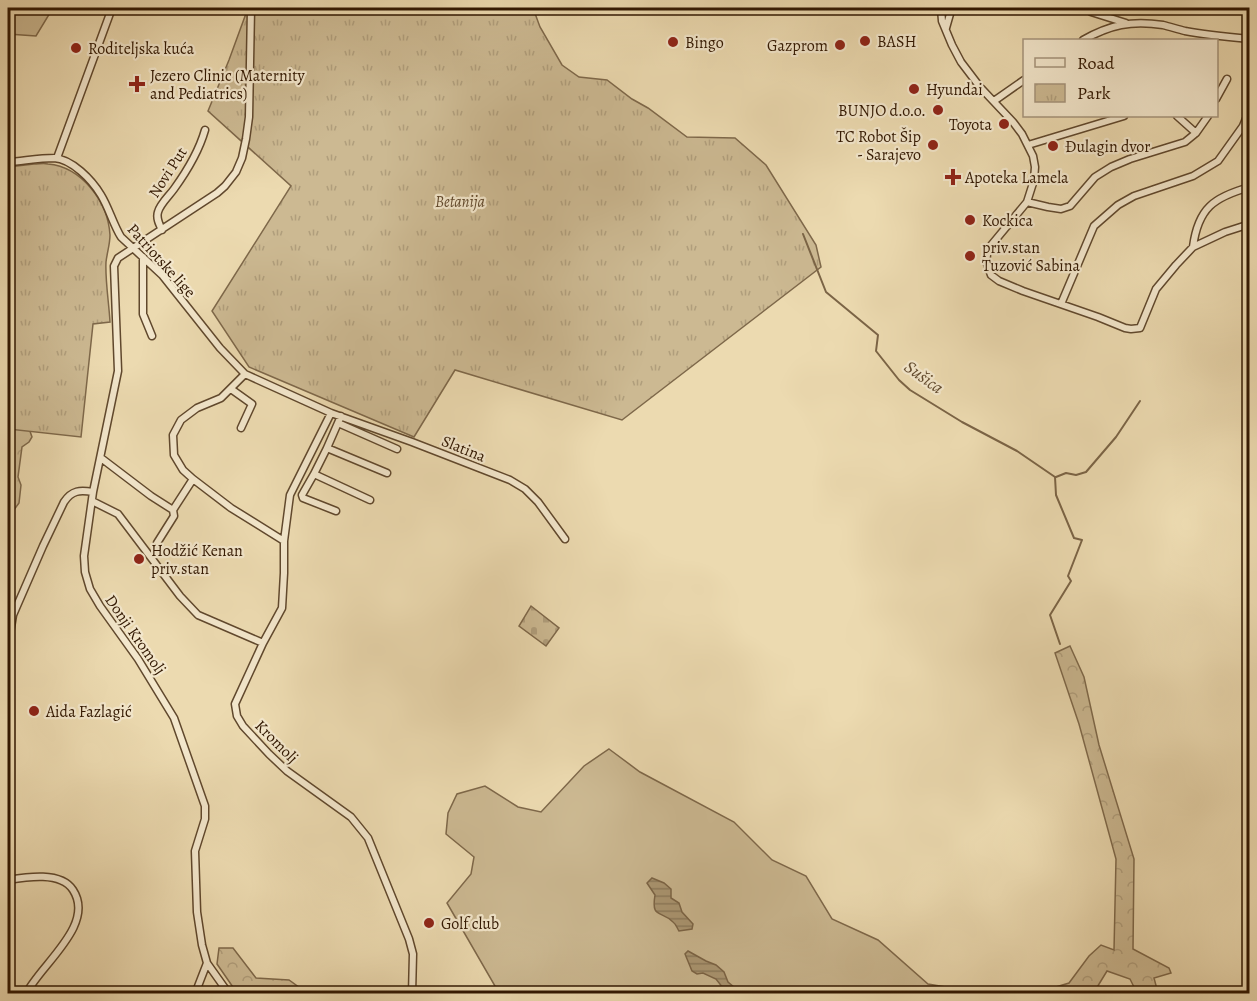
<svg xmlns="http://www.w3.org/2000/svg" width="1257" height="1001" font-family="Alegreya,serif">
<defs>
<pattern id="forest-crowns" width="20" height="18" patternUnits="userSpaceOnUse" patternTransform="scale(1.5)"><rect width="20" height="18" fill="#ccb992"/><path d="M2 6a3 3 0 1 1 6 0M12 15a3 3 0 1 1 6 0" fill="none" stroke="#b09e7c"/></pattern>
<pattern id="cemetery-stones" width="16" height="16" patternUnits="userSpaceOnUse" patternTransform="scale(1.5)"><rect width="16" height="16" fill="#ccb992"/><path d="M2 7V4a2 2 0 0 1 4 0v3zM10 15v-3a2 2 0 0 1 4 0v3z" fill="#b09e7c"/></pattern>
<pattern id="park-tufts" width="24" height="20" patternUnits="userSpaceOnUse" patternTransform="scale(1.5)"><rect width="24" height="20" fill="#ccb992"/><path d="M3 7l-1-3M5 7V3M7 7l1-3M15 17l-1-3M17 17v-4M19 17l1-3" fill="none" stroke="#b09e7c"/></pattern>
<pattern id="water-rules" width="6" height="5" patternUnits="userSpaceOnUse" patternTransform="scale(1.5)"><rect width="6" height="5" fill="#ac9874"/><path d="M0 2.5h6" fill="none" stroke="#8d7b5d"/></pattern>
</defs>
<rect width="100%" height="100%" fill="#ecdab0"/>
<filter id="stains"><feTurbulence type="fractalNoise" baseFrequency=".00333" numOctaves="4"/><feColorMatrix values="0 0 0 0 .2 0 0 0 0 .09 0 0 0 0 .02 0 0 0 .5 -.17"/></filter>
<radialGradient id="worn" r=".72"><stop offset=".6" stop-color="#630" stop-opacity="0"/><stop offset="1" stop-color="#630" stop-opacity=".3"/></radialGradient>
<path fill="#ccb992" stroke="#7e684a" stroke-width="1.5" d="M8 8H53L36 36 8 34Z
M609 749 640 772 734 822 772 860 806 876 832 919 878 940 928 984 981 993H499L447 903 471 874 474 857 446 834 448 813 457 794 485 786 518 807 541 812 584 766Z"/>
<path fill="url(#forest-crowns)" stroke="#7e684a" stroke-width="1.5" d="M8 403 27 423 32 437 29 442 22 447 18 477 21 485 19 503 8 518Z
M1070 646 1084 677 1099 745 1134 859 1133 949 1169 968 1171 973 1154 978 1158 993H1137L1130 979 1107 971 1096 989 1100 993H1036L1069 983 1089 956 1101 945 1114 950 1116 859 1079 724 1055 653Z
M219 948H233L256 978 289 980 307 993H237L217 964Z"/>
<path fill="url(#cemetery-stones)" stroke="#7e684a" stroke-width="1.5" d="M531 606 559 628 546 646 519 626Z"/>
<path fill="url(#park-tufts)" stroke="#7e684a" stroke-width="1.5" d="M248 8H533L540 27 562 65 579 77 607 80 632 99 648 108 687 137 735 138 766 165 816 245 821 267 622 420 455 370 414 437 249 367 212 311 291 186 208 111 229 60Z
M34 164C39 164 44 163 48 164 82 167 108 202 110 235 110 244 107 253 106 262 105 280 109 303 110 322L93 324 81 437 9 429 14 519 8 541V167Z"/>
<path fill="url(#water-rules)" stroke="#7b6446" stroke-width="1.5" d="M652 878 664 883 671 889V898L679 903 682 912 693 924 692 929 679 931C677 928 676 924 673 922 661 910 651 919 655 895L647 883Z
M688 951 706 961 716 965 724 972 728 982 735 988 736 993H727L716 979 703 973 697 974 692 971 685 954Z"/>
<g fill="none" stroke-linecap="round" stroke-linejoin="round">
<path stroke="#7b6446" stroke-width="2" d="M803 234 826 292 878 335 876 351 899 380 910 390 962 422 1017 451 1055 477 1056 495 1074 538 1082 540 1068 576 1071 581 1050 615 1060 644
M1056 477 1066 473 1076 475 1086 472 1116 437 1140 401"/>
<defs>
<path id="minor" d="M941 8 942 21 952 45 961 62 980 87 1013 122 1022 134 1033 156 1035 167 1034 180 1027 202 988 249 986 261 991 275 999 281 1023 291 1098 317 1125 328 1131 329 1140 328 1156 289 1176 265 1193 247 1225 232 1250 224
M1091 12 1126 23
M946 28 950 14V8
M1083 40C1110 25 1131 20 1163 25 1170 27 1178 29 1185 31 1206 35 1228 37 1250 39
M1216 99 1227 79
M994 101 1024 80
M1177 116 1196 133 1208 116
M1028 145 1124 116
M57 158 112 8
M8 162C23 161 39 158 54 158 72 159 92 180 101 195 109 208 113 224 121 237L162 275 220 348 245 374 331 413 412 442 510 480 525 489 538 502 565 539
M1027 202 1048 207 1061 209 1070 206 1095 177 1111 167 1130 159 1185 142 1196 133
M162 230C159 224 156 218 158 212 160 204 169 196 174 189 187 171 199 151 205 130
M1193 247C1198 208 1214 197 1250 187
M143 257V314L152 336
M1061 304 1094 226 1118 205 1134 196 1193 176 1218 161 1243 126 1250 109
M245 374 221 398 197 408 181 420 173 435 174 455 183 470 193 479 231 508 284 541
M231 389 252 404 241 428
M331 413 290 495 284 541V573L282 608 263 643 235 704 237 716 243 726 269 754 287 771 351 817 368 838 409 939 413 954 412 994
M341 416 327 448 387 473
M338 423 397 449
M327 448 314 474 370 500
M101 458 151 496 173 510 174 516 157 543
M314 474 302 495 303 498 336 511
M92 501 118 514 180 596 198 615 263 643
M173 510 193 479
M8 646 13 615 43 546 64 502C72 490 80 490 93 492
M8 698 9 703
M8 880C26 877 61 871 73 890 96 925 40 965 26 994
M195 994 207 963
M229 994 207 963 202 945 197 912 195 851 205 819V806L174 718 138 659 100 606 90 589 85 572 84 556 93 492 118 371 114 266 118 258 217 193 225 186 236 172 242 158 246 139 249 117 251 8"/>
</defs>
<use href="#minor" stroke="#60482d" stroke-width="9"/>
<use href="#minor" stroke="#f3e7cc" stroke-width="6"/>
</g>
<g fill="#8f2418" stroke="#f3e7cc" stroke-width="2">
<circle cx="865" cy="41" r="6"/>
<circle cx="673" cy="42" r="6"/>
<circle cx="840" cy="45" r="6"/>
<circle cx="76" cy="48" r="6"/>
<path d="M134 75h6v6h6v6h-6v6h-6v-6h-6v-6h6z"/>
<circle cx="914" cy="89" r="6"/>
<circle cx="938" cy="110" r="6"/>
<circle cx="1004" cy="124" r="6"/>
<circle cx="933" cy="145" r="6"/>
<circle cx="1053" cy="146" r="6"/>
<path d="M950 168h6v6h6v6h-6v6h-6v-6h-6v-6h6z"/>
<circle cx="970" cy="220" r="6"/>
<circle cx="970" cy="256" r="6"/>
<circle cx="139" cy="559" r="6"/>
<circle cx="34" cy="711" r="6"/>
<circle cx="429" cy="923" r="6"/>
</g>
<g text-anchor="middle" stroke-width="4.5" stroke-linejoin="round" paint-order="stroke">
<g font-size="16" fill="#311701" stroke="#f3e7cc" text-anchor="start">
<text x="877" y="47">BASH</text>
<text x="685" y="48">Bingo</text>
<text x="828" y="51" text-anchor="end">Gazprom</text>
<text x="88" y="54">Roditeljska kuća</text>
<text x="150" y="81">Jezero Clinic (Maternity<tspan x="150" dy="18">and Pediatrics)</tspan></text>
<text x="926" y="95">Hyundai</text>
<text x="926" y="116" text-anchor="end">BUNJO d.o.o.</text>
<text x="992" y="130" text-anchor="end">Toyota</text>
<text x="921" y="142" text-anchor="end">TC Robot Šip<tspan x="921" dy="18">- Sarajevo</tspan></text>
<text x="1065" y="152">Đulagin dvor</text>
<text x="965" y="183">Apoteka Lamela</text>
<text x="982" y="226">Kockica</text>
<text x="982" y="253">priv.stan<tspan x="982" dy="18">Tuzović Sabina</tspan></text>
<text x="151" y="556">Hodžić Kenan<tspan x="151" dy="18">priv.stan</tspan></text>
<text x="46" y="717">Aida Fazlagić</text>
<text x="441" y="929">Golf club</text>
</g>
<g font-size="16" fill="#311701" stroke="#f3e7cc">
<text transform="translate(167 172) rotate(-57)" y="6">Novi Put</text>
<text transform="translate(162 260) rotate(48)" y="6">Patriotske lige</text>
<text transform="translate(464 448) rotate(22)" y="6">Slatina</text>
<text transform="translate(136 634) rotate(55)" y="6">Donji Kromolj</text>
<text transform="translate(277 741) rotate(45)" y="6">Kromolj</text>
</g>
<g font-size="16" font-style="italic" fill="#60482c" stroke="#f3e7cc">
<text x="460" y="207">Betanija</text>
</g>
<g font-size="18" font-style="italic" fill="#624b2f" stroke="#f3e7cc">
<text transform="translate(924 377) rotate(36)" y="6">Sušica</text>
</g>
</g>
<rect width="1257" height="1001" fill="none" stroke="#ecdab0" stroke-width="30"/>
<rect x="9" y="9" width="1239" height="983" fill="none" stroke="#311701" stroke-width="3"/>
<rect x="15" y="15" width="1227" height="971" fill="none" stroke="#311701" stroke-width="1.5"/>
<rect x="1023" y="39" width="195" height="78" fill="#f3e7cc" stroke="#a5947b" stroke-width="1.5"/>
<rect x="1035" y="58" width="30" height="9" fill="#f3e7cc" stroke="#a5947b" stroke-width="1.5"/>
<text x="1077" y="69" font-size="18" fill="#311701">Road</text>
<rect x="1035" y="84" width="30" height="18" fill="url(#park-tufts)" stroke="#a5947b" stroke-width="1.5"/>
<text x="1077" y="99" font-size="18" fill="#311701">Park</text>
<rect width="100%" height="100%" filter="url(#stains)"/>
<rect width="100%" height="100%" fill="url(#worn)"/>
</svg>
